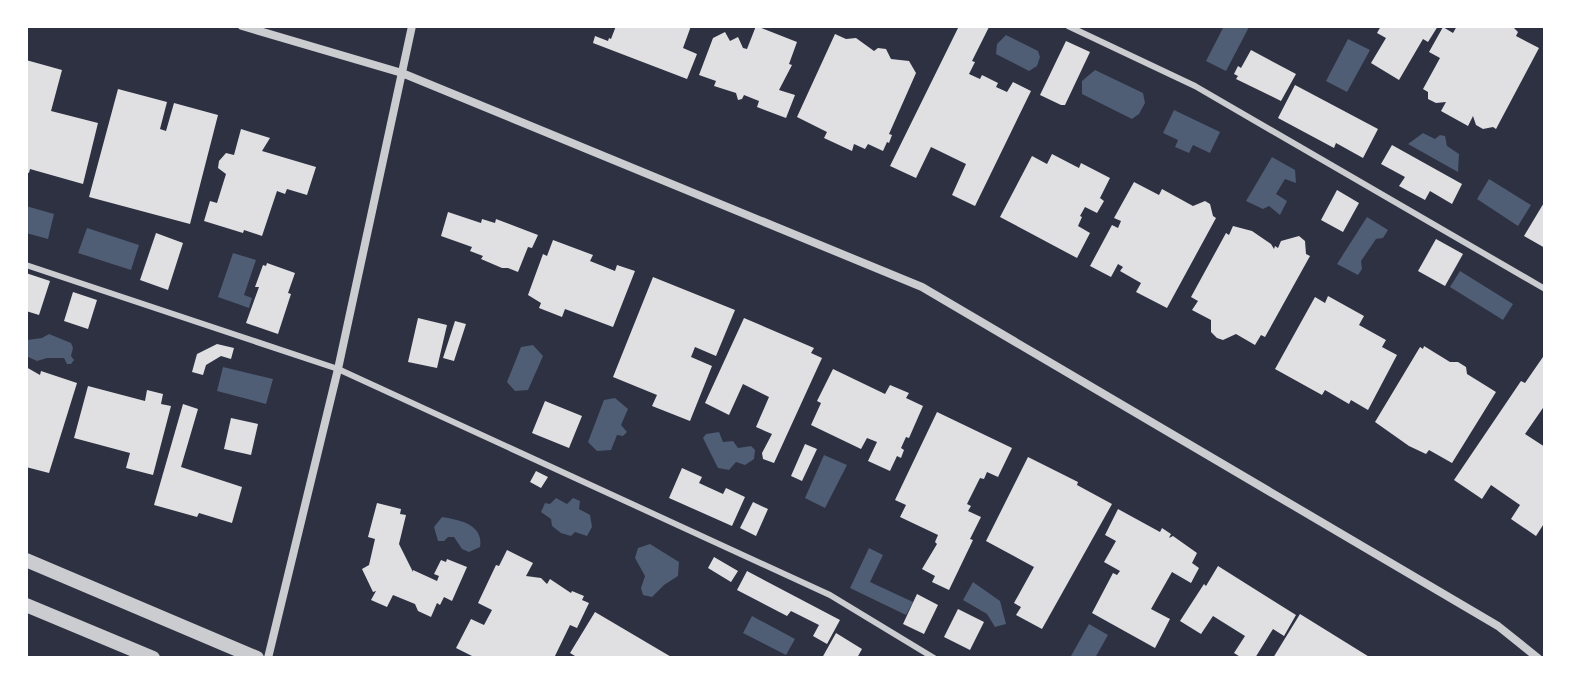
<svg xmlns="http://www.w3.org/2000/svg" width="1571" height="684" font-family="'IBM Plex Sans',sans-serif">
<rect width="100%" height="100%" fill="#2d3142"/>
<path fill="#4f5d75" d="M1224 26 1249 27 1226 71 1206 61Z
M1006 35 1038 51 1040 57 1037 66 1029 71 996 54 997 44Z
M1348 39 1370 50 1347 92 1326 81Z
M1095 70 1143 93 1145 103 1139 114 1132 119 1082 94V81Z
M1174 110 1220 132 1210 153 1193 145 1189 153 1175 147 1178 140 1163 133Z
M1423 133 1435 139 1440 135 1445 136 1447 146 1459 154 1458 172 1408 144Z
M1272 157 1295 170 1296 183 1285 179 1276 194 1287 201 1280 215 1269 206 1263 209 1246 201Z
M1489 179 1531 205 1518 226 1477 199Z
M26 206 54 214 48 239 26 233Z
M1367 217 1388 230 1383 238 1376 239 1361 261 1362 269 1358 275 1337 264Z
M87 228 139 245 131 270 78 253Z
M233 253 256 260 244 295 252 298 249 308 218 297Z
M1460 271 1513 304 1503 320 1450 287Z
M49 334 71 343 73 348 71 356 74 360 71 364H67L64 358H47L37 361 26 356 27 340 42 338Z
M533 345 543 356 528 390 515 391 507 382 521 347Z
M223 367 273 379 266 404 217 391Z
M615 398 628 409 621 425 627 432 623 436 617 435 611 450 597 451 588 442 604 400Z
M719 432 723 442 733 441 738 448 751 446 755 450 754 459 745 465 736 462 729 470 718 468 703 438 706 434Z
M824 455 847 465 825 508 805 498Z
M556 498 567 504 573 498 580 501 579 509 590 515 592 527 587 536 575 532 571 536 561 533 552 526 551 519 541 512 545 503 550 504Z
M442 517C459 520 484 524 480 547L469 552 462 549 454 537H448L444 541H438L434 527Z
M650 544 679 562 678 576 664 585 652 597 643 595 641 588 645 576 635 558 638 548Z
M869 548 883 555 870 582 913 602 906 615 850 588Z
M973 582 1000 601 1006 624 995 627 987 614 963 600Z
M752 616 795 639 786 655 743 633Z
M1089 624 1108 635 1095 658H1074L1071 656Z"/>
<path fill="#e0e0e3" d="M616 26H691L683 48 697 54 687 79 593 43 595 36 608 41 609 38 611 39Z
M756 26 797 42 789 64 792 65 779 90 795 95 786 118 757 107 759 101 744 95 742 99 738 100 736 93 714 86 716 81 699 75 713 38 725 32 730 41 738 37 743 48 747 49Z
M959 26 989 27 972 61 975 62 969 74 980 79 982 75 998 83 996 87 1007 92 1013 82 1031 91 975 206 952 195 966 164 931 147 916 178 890 166Z
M1381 26H1438L1428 42 1423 39 1399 80 1371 63 1386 38 1377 33Z
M1457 26H1512L1518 32 1516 36 1539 48 1496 129 1493 127 1483 129 1476 125 1473 116 1468 126 1441 111 1446 102 1436 103 1428 99V92L1423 89 1440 58 1429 52 1443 27 1453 33Z
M835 34 846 39 856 38 874 51 878 48 886 49 891 59 909 61 916 73 889 134 892 135 889 143 887 142 883 151 868 144 865 149 854 144 852 151 824 138 827 132 797 117Z
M1066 41 1090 52 1065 105H1061L1040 95Z
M1251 50 1296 74 1281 101 1236 79 1238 76 1234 74 1238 66 1241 68Z
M26 60 62 70 51 111 98 123 83 184 30 169 29 173 26 172Z
M1295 85 1378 129 1363 158 1336 143 1334 148 1278 118Z
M118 89 167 102 160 129 166 131 174 103 218 115 190 224 89 197Z
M241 129 270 138 262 151 316 167 307 195 287 189 285 194 277 191 262 236 244 230 243 233 204 221 210 201 217 203 226 174 218 168 219 161 226 153 234 155Z
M1392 145 1462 184 1452 204 1430 191 1425 200 1399 186 1405 177 1381 164Z
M1052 154 1079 168 1081 163 1110 178 1100 198 1104 201 1097 213 1085 207 1080 216 1082 217 1078 226 1090 233 1077 258 1000 217 1032 156 1047 164Z
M1134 182 1159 195 1162 189 1193 206 1205 201 1210 204 1213 216 1216 218 1167 308 1136 292 1141 283 1120 271 1123 267 1118 264 1111 277 1090 266 1112 225 1118 228 1121 221 1114 218Z
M1337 190 1359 203 1343 232 1321 220Z
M1545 201V248L1524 236Z
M448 212 481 223 482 219 495 223 496 219 538 235 532 248 528 247 518 272 508 268H502L481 259 483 256 470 251 472 247 441 236Z
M1233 226 1252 231 1271 244 1274 249 1275 246 1278 248 1281 241 1299 236 1305 241 1306 254 1310 256 1265 337 1261 335 1255 345 1236 334 1223 340 1217 338 1211 332V320L1192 310 1198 301 1191 297 1226 233 1229 235Z
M156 233 183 243 168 290 140 280Z
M1436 239 1463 254 1445 286 1418 271Z
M553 240 593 255 590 261 615 271 617 265 635 271 613 327 565 309 562 317 539 308 541 303 528 295 543 254 547 256Z
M267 263 295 273 288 293 291 294 278 334 246 323 259 287H255L263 265 266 266Z
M26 273 50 281 39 315 26 311Z
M653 277 735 310 716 356 695 347 691 357 712 366 690 421 652 406 657 395 613 377Z
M73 292 97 300 88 329 64 321Z
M1328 296 1364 316 1359 325 1386 340 1382 347 1397 355 1368 410 1351 400 1349 404 1325 390 1322 395 1275 369 1315 297 1325 303Z
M418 318 447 325 437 368 408 362Z
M744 318 814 348 811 353 822 358 774 463 763 459 762 453 772 434 756 427 769 397 743 384 729 415 705 403Z
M455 321 466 324 454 361 443 358Z
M217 344 234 348 231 359 221 356 206 365 203 375 192 372 197 354Z
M1424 346 1450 362H1458L1466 367 1467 374 1496 392 1452 463 1429 450 1426 454 1409 446 1375 422 1420 347 1423 349Z
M1545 354V405L1525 434 1545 447V522L1536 536 1511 519 1520 505 1491 485 1482 499 1454 480 1521 381 1525 383Z
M26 367 40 375 41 371 77 383 49 473 26 467Z
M833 369 885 394 890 385 909 393 906 398 923 406 909 438 906 437 901 448 904 450 901 458 897 456 890 471 868 461 877 442 867 438 861 449 811 425 821 403 817 401Z
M88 386 145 401 147 390 163 394 161 404 171 406 153 475 126 468 130 453 74 438Z
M545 401 582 416 569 448 532 433Z
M183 404 198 409 181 467 242 487 232 523 199 513 197 517 154 505Z
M937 412 1012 448 998 477 987 472 984 479 980 478 967 504 971 506 968 511 981 517 970 539 973 540 949 590 932 582 935 576 922 569 937 544 935 542 938 535 900 517 906 505 895 500Z
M231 418 258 424 251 455 224 449Z
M805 444 817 449 802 481 791 476Z
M1028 457 1078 482 1077 485 1112 504 1042 629 1016 615 1021 607 1014 603 1034 567 986 541Z
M682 468 702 477 699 483 723 494 726 488 745 497 732 526 669 498Z
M536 471 548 477 541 488 530 482Z
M753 502 768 509 756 536 740 528Z
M377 503 401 509 400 514 406 515 399 544 413 572V570L437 581 439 576 434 574 441 560 446 562 447 559 467 567 452 601 444 597 440 605 437 603 431 617 418 611 415 604 393 595 387 607 371 600 376 591 373 592 362 569 369 565 375 539 368 537Z
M1118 509 1160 532 1162 528 1171 534 1169 538 1173 536 1197 553 1192 563 1199 568 1191 583 1172 572 1151 609 1170 619 1155 648 1092 613 1113 573 1117 575 1120 571 1104 562 1116 541 1105 535Z
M507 550 533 563 526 576 541 578 547 584 550 579 571 593 572 591 584 596 582 600 589 603 577 628 570 625 554 658H476L456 648 471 619 484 625 492 610 478 603 496 565 499 566Z
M714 557 738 571 731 582 708 568Z
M1218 566 1296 615 1284 636 1273 629 1255 658H1242L1234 653 1245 636 1213 616 1201 634 1180 621 1204 584 1206 586Z
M747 571 840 620 827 644 813 636 819 625 791 611 787 616 737 590Z
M917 594 938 605 924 634 903 624Z
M958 609 984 622 970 650 944 637Z
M595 612 673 658H574L575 656 570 653Z
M1300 614 1371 658H1273Z
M836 633 862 649 857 658H822Z"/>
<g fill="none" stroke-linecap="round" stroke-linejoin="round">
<path stroke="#caccd0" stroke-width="6" d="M1068 26 1195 86 1545 289
M26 265 338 369 830 595 934 658"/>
<path stroke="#caccd0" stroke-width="8" d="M242 26 402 73 922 287 1498 626 1538 658
M268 658 338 369 412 26"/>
<path stroke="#caccd0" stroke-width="14" d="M26 560 257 658
M26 605 153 658"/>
</g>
<rect width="1571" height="684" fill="none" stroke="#ffffff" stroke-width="56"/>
</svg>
